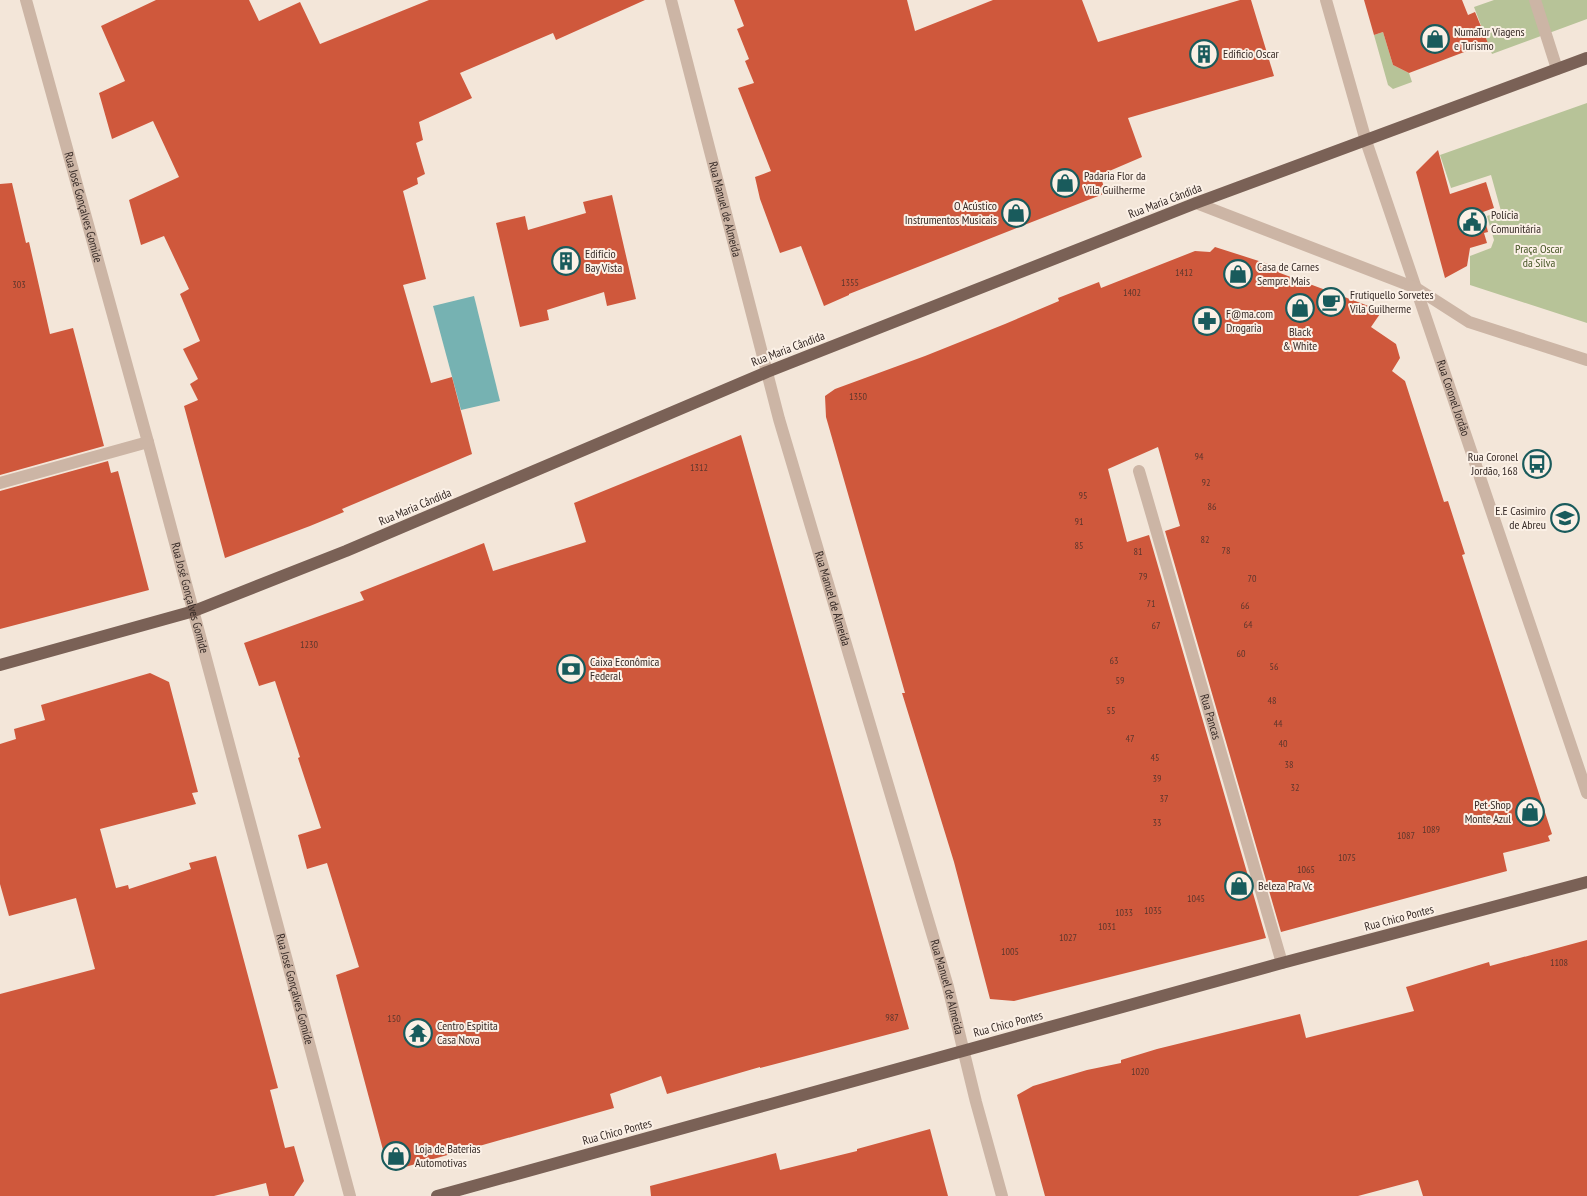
<svg xmlns="http://www.w3.org/2000/svg" width="1587" height="1196" font-family="'PT Sans Narrow',sans-serif">
<rect width="100%" height="100%" fill="#f3e6d9"/>
<path fill="#b7c398" d="M1494 0H1587V19L1492 54 1474 7Z
M1383 32 1393 65 1409 73 1412 82 1393 89 1388 85 1374 35Z
M1587 103V323L1470 285V256L1491 248 1494 240 1487 216 1501 211 1491 175 1451 188 1440 155Z"/>
<path fill="#76b2b2" d="M474 296 500 401 461 410 433 306Z"/>
<path fill="#cf583c" d="M156 0H249L259 21 300 2 320 44 429 0H645L556 40 553 33 460 73 472 98 419 122 423 140 416 143 425 174 417 178 418 184 403 191 426 279 403 285 431 383 452 377 472 454 342 509 344 512 310 526 225 558 184 406 198 400 190 384 198 379 183 349 200 341 180 294 189 289 164 236 141 245 129 200 179 177 153 121 112 139 99 93 125 81 101 26Z
M734 0H907L915 31 993 0H1082L1098 42 1240 0H1251L1274 76 1128 118 1142 157 1100 175 1106 193 849 294V295L824 306 801 246 780 253 760 199 755 177 771 171 738 88 754 83 745 61 749 59 737 29 744 26Z
M1364 0H1462L1468 15 1475 12 1488 43 1409 73 1393 65 1383 32 1374 35Z
M1438 150 1450 194 1486 182 1494 208 1483 212 1488 232 1484 233 1487 243 1470 248 1467 266 1445 278 1416 172Z
M12 183 26 243 29 242 50 334 73 328 104 446 0 475V184Z
M612 195 636 299 607 306 604 292 547 310 549 320 520 327 496 223 525 216 528 230 586 213 583 202Z
M1215 247 1281 268 1280 273 1382 311 1371 327 1396 344 1400 358 1392 371 1405 381 1444 502 1448 501 1465 554 1462 555 1552 834 1548 836 1550 841 1503 853 1507 871 1281 932 1165 531 1180 526 1158 447 1108 469 1127 542 1149 535 1266 938 1014 1001 990 999 954 862 902 693H905L826 417 825 396 835 389 925 356 1005 324 1059 301 1058 298 1099 282 1101 288 1195 251 1210 252Z
M741 435 909 1029 760 1068V1067L667 1094 661 1076 610 1094 614 1108 398 1169 386 1161 336 975 359 967 327 863 307 869 298 835 321 828 298 758 300 757 275 681 259 686 244 643 364 600 360 592 484 543 493 571 586 542 574 503Z
M108 461 111 473 118 471 149 590 0 629V491Z
M150 673 169 682 198 792 192 793 196 804 100 829 116 888 128 885 129 889 191 869 189 863 216 856 278 1088 270 1090 285 1148 294 1146 304 1181 294 1196H269L266 1183 214 1196H0V994L95 969 76 898 9 916 0 884V744L16 739 14 729 45 720 41 705Z
M1587 940V1196H1423L1418 1180 1358 1196H1045L1017 1095 1033 1086 1087 1070 1121 1063V1060L1157 1049 1300 1014 1306 1038 1414 1011 1406 987 1489 962 1490 966Z
M930 1129 948 1196H651L650 1186 776 1153 780 1170 857 1151V1149Z"/>
<g fill="none" stroke-linecap="round" stroke-linejoin="round">
<g stroke="#ccb5a5" stroke-width="12">
<path id="s1" d="M26 0 148 442 350 1196"/>
<path id="s2" d="M671 0 779 419 948 987 976 1102 1002 1196"/>
<path id="s3" d="M1326 0 1366 141 1587 793"/>
<path d="M1535 0 1557 69"/>
<path d="M1196 203 1416 288 1469 322 1587 360"/>
<path id="s4" d="M1139 471 1282 963"/>
<path d="M0 483 148 442"/>
</g>
<path stroke="#7a6156" stroke-width="12" d="M0 665 194 611 346 551 767 372 1196 203 1587 58
M437 1196 1282 963 1587 882"/>
</g>
<defs>
<symbol id="shop-ring" viewBox="-11 -11 22 22"><circle r="9.5" fill="#fbf0e6" stroke="#195b5c" stroke-width="1.5"/><path d="M-5-2.5h2.3a2.7 3.5 0 0 1 5.4 0H5L5.5 6h-11ZM-1.5-2.5h3a1.5 2.3 0 0 0-3 0Z" fill="#195b5c"/></symbol>
<symbol id="building-ring" viewBox="-11 -11 22 22"><circle r="9.5" fill="#fbf0e6" stroke="#195b5c" stroke-width="1.5"/><path d="M-4-6H4V6H1V3H-1V6H-4ZM-2.5-4.3h1.7v1.8h-1.7ZM.8-4.3h1.7v1.8H.8ZM-2.5-1h1.7V.8h-1.7ZM.8-1h1.7V.8H.8Z" fill="#195b5c"/></symbol>
<symbol id="civic-ring" viewBox="-11 -11 22 22"><circle r="9.5" fill="#fbf0e6" stroke="#195b5c" stroke-width="1.5"/><path d="M-.6-6.5H3V-4.5H.6V-3L4-1V1h2V6H-6V1h2V-1L-.6-3ZM-1.2 2.5V6h2.4V2.5Z" fill="#195b5c"/></symbol>
<symbol id="cafe-ring" viewBox="-11 -11 22 22"><circle r="9.5" fill="#fbf0e6" stroke="#195b5c" stroke-width="1.5"/><path d="M-5.5-4.5H6V0H3Q3 3.5 0 3.5H-2.5Q-5.5 3.5-5.5 0ZM3-3.2v2h1.7v-2ZM-6 4.5H4V6H-6Z" fill="#195b5c"/></symbol>
<symbol id="pharmacy-ring" viewBox="-11 -11 22 22"><circle r="9.5" fill="#fbf0e6" stroke="#195b5c" stroke-width="1.5"/><path d="M-2-6h4v4h4v4h-4v4h-4v-4h-4v-4h4Z" fill="#195b5c"/></symbol>
<symbol id="bus-ring" viewBox="-11 -11 22 22"><circle r="9.5" fill="#fbf0e6" stroke="#195b5c" stroke-width="1.5"/><path d="M-5-6H5V4H4V6H2V4H-2V6H-4V4H-5ZM-3.5-4V0h7V-4ZM-3.5 1.2v1.5H-2V1.2ZM2 1.2v1.5H3.5V1.2Z" fill="#195b5c"/></symbol>
<symbol id="school-ring" viewBox="-11 -11 22 22"><circle r="9.5" fill="#fbf0e6" stroke="#195b5c" stroke-width="1.5"/><path d="M0-5L7-2L0 1L-7-2ZM-4 1L0 2.5L4 1V4Q0 6-4 4Z" fill="#195b5c"/></symbol>
<symbol id="bank-ring" viewBox="-11 -11 22 22"><circle r="9.5" fill="#fbf0e6" stroke="#195b5c" stroke-width="1.5"/><path d="M-6-4H6V4H-6ZM0-2.3a2.3 2.3 0 1 0 0 4.6a2.3 2.3 0 1 0 0-4.6Z" fill="#195b5c"/></symbol>
<symbol id="temple-ring" viewBox="-11 -11 22 22"><circle r="9.5" fill="#fbf0e6" stroke="#195b5c" stroke-width="1.5"/><path d="M0-6L5-2H3V0L6.5 2.5H4V6H1.5V3h-3V6H-4V2.5H-6.5L-3 0V-2H-5Z" fill="#195b5c"/></symbol>
</defs>
<g fill-rule="evenodd">
<use href="#shop-ring" x="1419" y="23" width="32" height="32"/>
<use href="#building-ring" x="1188" y="38" width="32" height="32"/>
<use href="#shop-ring" x="1049" y="167" width="32" height="32"/>
<use href="#shop-ring" x="1000" y="197" width="32" height="32"/>
<use href="#civic-ring" x="1456" y="206" width="32" height="32"/>
<use href="#building-ring" x="550" y="245" width="32" height="32"/>
<use href="#shop-ring" x="1222" y="258" width="32" height="32"/>
<use href="#cafe-ring" x="1315" y="286" width="32" height="32"/>
<use href="#shop-ring" x="1284" y="292" width="32" height="32"/>
<use href="#pharmacy-ring" x="1191" y="305" width="32" height="32"/>
<use href="#bus-ring" x="1521" y="448" width="32" height="32"/>
<use href="#school-ring" x="1549" y="502" width="32" height="32"/>
<use href="#bank-ring" x="555" y="653" width="32" height="32"/>
<use href="#shop-ring" x="1514" y="796" width="32" height="32"/>
<use href="#shop-ring" x="1223" y="870" width="32" height="32"/>
<use href="#temple-ring" x="402" y="1017" width="32" height="32"/>
<use href="#shop-ring" x="380" y="1140" width="32" height="32"/>
</g>
<g text-anchor="middle" stroke-width="4" stroke-linejoin="round" paint-order="stroke">
<g font-size="10" fill="#5d362c">
<text x="1184" y="276">1412</text>
<text x="850" y="286">1355</text>
<text x="19" y="288">303</text>
<text x="1132" y="296">1402</text>
<text x="858" y="400">1350</text>
<text x="1199" y="460">94</text>
<text x="699" y="471">1312</text>
<text x="1206" y="486">92</text>
<text x="1083" y="499">95</text>
<text x="1212" y="510">86</text>
<text x="1079" y="525">91</text>
<text x="1205" y="543">82</text>
<text x="1079" y="549">85</text>
<text x="1226" y="554">78</text>
<text x="1138" y="555">81</text>
<text x="1143" y="580">79</text>
<text x="1252" y="582">70</text>
<text x="1151" y="607">71</text>
<text x="1245" y="609">66</text>
<text x="1248" y="628">64</text>
<text x="1156" y="629">67</text>
<text x="309" y="648">1230</text>
<text x="1241" y="657">60</text>
<text x="1114" y="664">63</text>
<text x="1274" y="670">56</text>
<text x="1120" y="684">59</text>
<text x="1272" y="704">48</text>
<text x="1111" y="714">55</text>
<text x="1278" y="727">44</text>
<text x="1130" y="742">47</text>
<text x="1283" y="747">40</text>
<text x="1155" y="761">45</text>
<text x="1289" y="768">38</text>
<text x="1157" y="782">39</text>
<text x="1295" y="791">32</text>
<text x="1164" y="802">37</text>
<text x="1157" y="826">33</text>
<text x="1431" y="833">1089</text>
<text x="1406" y="839">1087</text>
<text x="1347" y="861">1075</text>
<text x="1306" y="873">1065</text>
<text x="1196" y="902">1045</text>
<text x="1153" y="914">1035</text>
<text x="1124" y="916">1033</text>
<text x="1107" y="930">1031</text>
<text x="1068" y="941">1027</text>
<text x="1010" y="955">1005</text>
<text x="1559" y="966">1108</text>
<text x="892" y="1021">987</text>
<text x="394" y="1022">150</text>
<text x="1140" y="1075">1020</text>
</g>
<g font-size="12" fill="#372b27" stroke="#fbf0e6" text-anchor="start">
<text x="1454" y="36">NumaTur Viagens<tspan x="1454" dy="14">e Turismo</tspan></text>
<text x="1223" y="58">Edificio Oscar</text>
<text x="1084" y="180">Padaria Flor da<tspan x="1084" dy="14">Vila Guilherme</tspan></text>
<text x="997" y="210" text-anchor="end">O Acústico<tspan x="997" dy="14">Instrumentos Musicais</tspan></text>
<text x="1491" y="219">Polícia<tspan x="1491" dy="14">Comunitária</tspan></text>
<text x="585" y="258">Edifício<tspan x="585" dy="14">Bay Vista</tspan></text>
<text x="1257" y="271">Casa de Carnes<tspan x="1257" dy="14">Sempre Mais</tspan></text>
<text x="1350" y="299">Frutiquello Sorvetes<tspan x="1350" dy="14">Vila Guilherme</tspan></text>
<text x="1226" y="318">F@ma.com<tspan x="1226" dy="14">Drogaria</tspan></text>
<text x="1300" y="336" text-anchor="middle">Black<tspan x="1300" dy="14">&amp; White</tspan></text>
<text x="1518" y="461" text-anchor="end">Rua Coronel<tspan x="1518" dy="14">Jordão, 168</tspan></text>
<text x="1546" y="515" text-anchor="end">E.E Casimiro<tspan x="1546" dy="14">de Abreu</tspan></text>
<text x="590" y="666">Caixa Econômica<tspan x="590" dy="14">Federal</tspan></text>
<text x="1511" y="809" text-anchor="end">Pet Shop<tspan x="1511" dy="14">Monte Azul</tspan></text>
<text x="1258" y="890">Beleza Pra Vc</text>
<text x="437" y="1030">Centro Espitita<tspan x="437" dy="14">Casa Nova</tspan></text>
<text x="415" y="1153">Loja de Baterias<tspan x="415" dy="14">Automotivas</tspan></text>
</g>
<g font-size="12" fill="#372b27" stroke="#fbf0e6">
<text transform="translate(1165 201) rotate(-21)" y="4">Rua Maria Cândida</text>
<text dy="4" stroke="none"><textPath href="#s1" startOffset="215">Rua José Gonçalves Gomide</textPath></text>
<text dy="4" stroke="none"><textPath href="#s2" startOffset="216">Rua Manuel de Almeida</textPath></text>
<text transform="translate(788 349) rotate(-21)" y="4">Rua Maria Cândida</text>
<text dy="4" stroke="none"><textPath href="#s3" startOffset="418">Rua Coronel Jordão</textPath></text>
<text transform="translate(415 507) rotate(-23)" y="4">Rua Maria Cândida</text>
<text dy="4" stroke="none"><textPath href="#s1" startOffset="620">Rua José Gonçalves Gomide</textPath></text>
<text dy="4" stroke="none"><textPath href="#s2" startOffset="620">Rua Manuel de Almeida</textPath></text>
<text dy="4" stroke="none"><textPath href="#s4" startOffset="256">Rua Pancas</textPath></text>
<text transform="translate(1399 918) rotate(-15)" y="4">Rua Chico Pontes</text>
<text dy="4" stroke="none"><textPath href="#s2" startOffset="1025">Rua Manuel de Almeida</textPath></text>
<text dy="4" stroke="none"><textPath href="#s1" startOffset="1025">Rua José Gonçalves Gomide</textPath></text>
<text transform="translate(1008 1024) rotate(-15)" y="4">Rua Chico Pontes</text>
<text transform="translate(617 1132) rotate(-15)" y="4">Rua Chico Pontes</text>
</g>
<g font-size="12" fill="#485728" stroke="#fbf0e6">
<text x="1539" y="253">Praça Oscar<tspan x="1539" dy="14">da Silva</tspan></text>
</g>
</g>
</svg>
